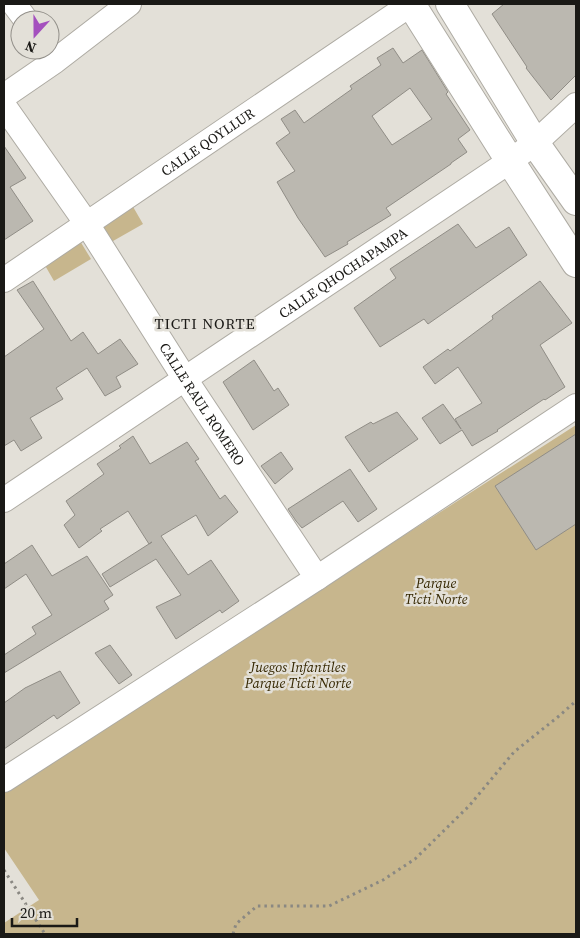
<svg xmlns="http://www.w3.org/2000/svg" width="580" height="938" font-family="'Source Serif 4',serif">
<rect width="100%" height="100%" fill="#e3e0d8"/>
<path fill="#c7b68d" d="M132 205 143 224 106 245 95 227Z
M80 241 91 259 54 281 43 262Z
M576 425V934H4V923L39 900 4 848V792Z"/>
<path fill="#bbb8b0" stroke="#908d86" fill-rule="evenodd" d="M504 4H576V75L551 100 526 68 527 67 492 14Z
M393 48 403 63 422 50 448 92 446 94 470 130 458 139 467 152 451 163V164L386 208 391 215 347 242 348 244 325 257 298 218 277 182 295 171 276 143 290 133 281 119 295 110 304 123 352 89 350 86 381 65 377 58ZM410 88 432 119 392 145 372 116Z
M4 146 26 178 10 187 33 221 4 240Z
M458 224 476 248 509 227 527 255 428 324 424 319 380 347 354 308 396 278 390 269Z
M33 281 71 341 83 332 98 354 120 339 138 364 116 377 121 387 105 396 87 368 56 388 63 399 30 418 42 438 21 451 14 440 4 446V357L44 329 17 290Z
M540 281 572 323 540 345 565 387 545 400 544 399 497 430 498 431 472 446 462 430 440 444 422 418 443 404 461 429 455 419 482 403 458 367 435 384 423 367 448 349 450 351 493 319 492 316Z
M254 360 274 391 278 388 289 405 253 430 223 382Z
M397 412 418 439 369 472 345 437 371 422 373 424Z
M576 434V524L536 550 495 486Z
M133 436 150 464 187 442 199 459 195 461 220 499 225 495 238 512 208 536 196 515 161 536 188 575 211 560 239 601 222 613 220 610 176 639 156 607 181 595 156 559 110 587 102 574 152 542 149 544 128 511 100 529 102 531 79 548 64 525 75 515 66 501 104 474 97 464 121 448 119 446Z
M281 452 293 469 275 484 261 466Z
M350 469 377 509 358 522 343 501 302 528 296 521 288 509Z
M32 545 52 576 87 556 113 595 104 601 109 609 4 673V655L36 634 32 627 52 615 26 574 4 589V564Z
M110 645 132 675 119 684 95 653Z
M60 671 80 703 57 719 54 715 4 749V703L25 688Z"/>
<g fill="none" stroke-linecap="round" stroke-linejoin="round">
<defs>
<g id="minor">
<path d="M14 4 26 20"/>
<path d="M4 96 55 61 129 4"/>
<path id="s1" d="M4 106 87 224 185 379 317 578"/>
<path id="s2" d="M4 280 411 4"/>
<path id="s3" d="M4 500 510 161 535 143 576 105"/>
<path d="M4 780 317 578 576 406"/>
</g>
<path id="major" d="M411 4 510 161 576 263
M450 4 535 143 576 201"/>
</defs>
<use href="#minor" stroke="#aeaba3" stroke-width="26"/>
<use href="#major" stroke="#aeaba3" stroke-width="30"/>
<path stroke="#8a8882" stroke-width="3" stroke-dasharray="2.5 4" stroke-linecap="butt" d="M4 870 45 934
M233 934 236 924 257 906H329L383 880 415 859 469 806 514 752 559 716 576 701"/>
<use href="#minor" stroke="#fff" stroke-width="24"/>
<use href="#major" stroke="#fff" stroke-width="28"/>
</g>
<g text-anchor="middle" stroke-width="5" stroke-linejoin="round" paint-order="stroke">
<g font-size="14" fill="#1a1916" stroke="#e3e0d8">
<text dy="5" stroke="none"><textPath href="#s2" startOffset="246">CALLE QOYLLUR</textPath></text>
<text dy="5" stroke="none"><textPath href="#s3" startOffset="408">CALLE QHOCHAPAMPA</textPath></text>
<text dy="5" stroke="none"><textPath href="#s1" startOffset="358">CALLE RAUL ROMERO</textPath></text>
</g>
<g font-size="14" font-style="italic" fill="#352701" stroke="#e3e0d8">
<text x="436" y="588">Parque<tspan x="436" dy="16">Ticti Norte</tspan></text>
<text x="298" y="672">Juegos Infantiles<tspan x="298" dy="16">Parque Ticti Norte</tspan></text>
</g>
<g font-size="15" letter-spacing="1" fill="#1a1916" stroke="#e3e0d8">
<text x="205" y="329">TICTI NORTE</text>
</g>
</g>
<rect width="580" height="938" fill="none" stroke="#1a1916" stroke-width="10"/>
<g transform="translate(35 35) rotate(201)"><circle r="24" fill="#e3e0d8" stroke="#93908a"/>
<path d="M0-4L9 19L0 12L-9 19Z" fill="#a450be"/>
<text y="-8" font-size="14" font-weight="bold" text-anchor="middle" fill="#1a1916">N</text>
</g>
<path d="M12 918v8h65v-8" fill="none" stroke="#1a1916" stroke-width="2.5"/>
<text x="20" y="918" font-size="15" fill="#1a1916" stroke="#e3e0d8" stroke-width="4" paint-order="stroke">20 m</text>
</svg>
